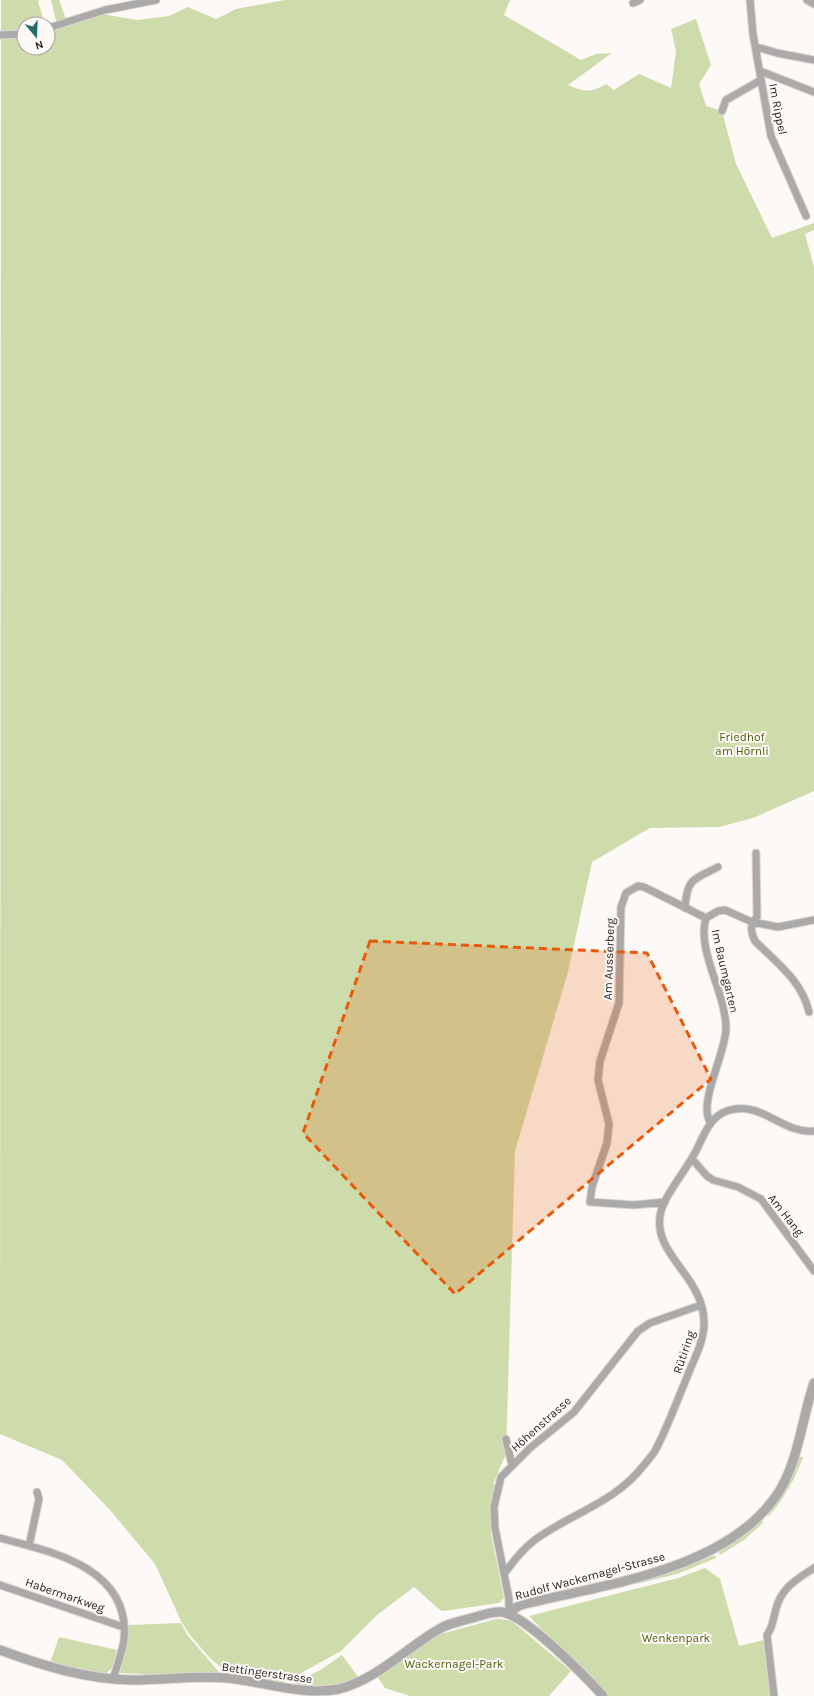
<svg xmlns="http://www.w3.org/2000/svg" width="814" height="1696" font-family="Karla,sans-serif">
<rect width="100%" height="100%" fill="#fdf9f6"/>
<path fill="#cedcab" d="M1 0H40L38 1 45 24H24V48H48V28L57 25 51 0H59L67 22 96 13 137 20 169 16 188 7 216 19 236 9 285 0H510L504 15 581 60 596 54 612 53 568 85C584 92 591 93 606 84L614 90 639 74 671 88 676 51 671 29 696 19 711 65 699 84 706 106 722 111 736 164 772 238 814 223V230L805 234 814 267V791L753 818 719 827 650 828 592 862 568 972 515 1151 506 1454 493 1484H496L490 1507 491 1534 504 1598 499 1603 444 1611 440 1610 414 1587 377 1615 341 1651 281 1684 227 1673 208 1656 190 1635 182 1623 155 1564 110 1510 62 1460 0 1434Z
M799 1457H803C795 1479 784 1499 768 1517L769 1510 779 1500 787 1487Z
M759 1521 764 1522 744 1540 720 1555 719 1552 744 1536Z
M715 1555 716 1558 677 1574 636 1584 635 1580 671 1573Z
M705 1568 720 1579 739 1646 764 1640 770 1696H607L529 1616 678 1578Z
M496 1619 510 1620 514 1623 571 1671 549 1696H410L385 1688 377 1676 437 1635Z
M181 1623 188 1636 219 1672 146 1677V1674L119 1673 126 1649 128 1625Z
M59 1637 117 1650 112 1668 104 1675 50 1663Z
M342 1655 359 1678C335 1687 314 1686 289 1686L322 1669Z"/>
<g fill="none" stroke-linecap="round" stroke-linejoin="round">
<defs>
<path id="minor" d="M750 0 753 34 771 136 806 216
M807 0 814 4
M633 3 640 0
M48 28 105 10 156 0
M0 35 24 34
M757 47 777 53 814 60
M760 71 814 92
M722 111 726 100 761 80
M756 853 757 917C749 925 751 932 755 941 777 963 802 981 809 1012
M685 908C687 878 693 880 718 867
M706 918C696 950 726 993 726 1028 726 1053 698 1102 710 1122
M706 918 718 911 725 910 752 922 778 927 814 920
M692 1159 707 1176 713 1180 738 1187 761 1199 814 1271
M665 1202 634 1205 590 1202 592 1187 607 1143 609 1124 598 1080 600 1061 619 1003 621 907 626 893 638 886 644 887 706 918
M506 1439 512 1465
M0 1538C53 1552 131 1568 124 1640 122 1653 117 1666 113 1679
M29 1546 39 1499 37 1492
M504 1574C515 1559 526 1545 542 1535 578 1511 616 1501 644 1465 648 1460 653 1455 656 1449 668 1426 677 1401 687 1377 693 1361 703 1344 704 1326 706 1277 654 1257 660 1216 662 1198 687 1169 696 1151 705 1133 711 1112 735 1109 763 1104 785 1134 814 1131
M0 1585 123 1627
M509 1614V1599L495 1528 494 1507 501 1477 530 1448 574 1412 638 1331 650 1323 701 1305
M774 1696 767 1635C773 1627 773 1619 776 1609 781 1588 797 1579 814 1568"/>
<path id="tertiary" d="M509 1614 515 1608 521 1605C605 1584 731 1570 780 1490 799 1458 802 1418 814 1383
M0 1650C43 1666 86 1679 132 1680 164 1680 197 1675 228 1678 265 1682 302 1696 339 1689 378 1679 407 1647 441 1628 450 1623 462 1621 472 1618 482 1615 492 1611 502 1612 525 1615 586 1677 603 1696"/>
</defs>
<use href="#minor" stroke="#dad6d3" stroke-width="9"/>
<use href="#tertiary" stroke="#dad6d3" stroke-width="11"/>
<use href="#minor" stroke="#acaaa9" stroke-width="7"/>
<use href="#tertiary" stroke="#acaaa9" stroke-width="9"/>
</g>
<path fill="#e8590c" fill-opacity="0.2" stroke="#e8590c" stroke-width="3" stroke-dasharray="8 5" stroke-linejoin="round" d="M370 941 647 953 711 1079 455 1294 303 1133Z"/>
<g text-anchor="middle" stroke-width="4" stroke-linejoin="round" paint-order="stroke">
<g font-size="12" fill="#201e1d" stroke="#fdf9f6">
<text transform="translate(778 109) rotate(79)" y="4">Im Rippel</text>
<text transform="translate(609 959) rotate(-88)" y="4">Am Ausserberg</text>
<text transform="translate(725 971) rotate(77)" y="4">Im Baumgarten</text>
<text transform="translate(786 1215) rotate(52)" y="4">Am Hang</text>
<text transform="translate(684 1352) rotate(-71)" y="4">Rütiring</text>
<text transform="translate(541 1424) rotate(-42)" y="4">Höhenstrasse</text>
<text transform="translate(590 1576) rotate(-15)" y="4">Rudolf Wackernagel-Strasse</text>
<text transform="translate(65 1595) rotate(19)" y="4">Habermarkweg</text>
<text transform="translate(267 1673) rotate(8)" y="4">Bettingerstrasse</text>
</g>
<g font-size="12" fill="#505f0c" stroke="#fdf9f6">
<text x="742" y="741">Friedhof<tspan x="742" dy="14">am Hörnli</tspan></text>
<text x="676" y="1642">Wenkenpark</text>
<text x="454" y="1668">Wackernagel-Park</text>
</g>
</g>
<g transform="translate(36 36) rotate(161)"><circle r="19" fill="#fdf9f6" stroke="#a5a19f"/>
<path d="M0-3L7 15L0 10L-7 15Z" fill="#256e68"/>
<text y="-6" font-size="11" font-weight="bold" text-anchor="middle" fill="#201e1d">N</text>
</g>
</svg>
